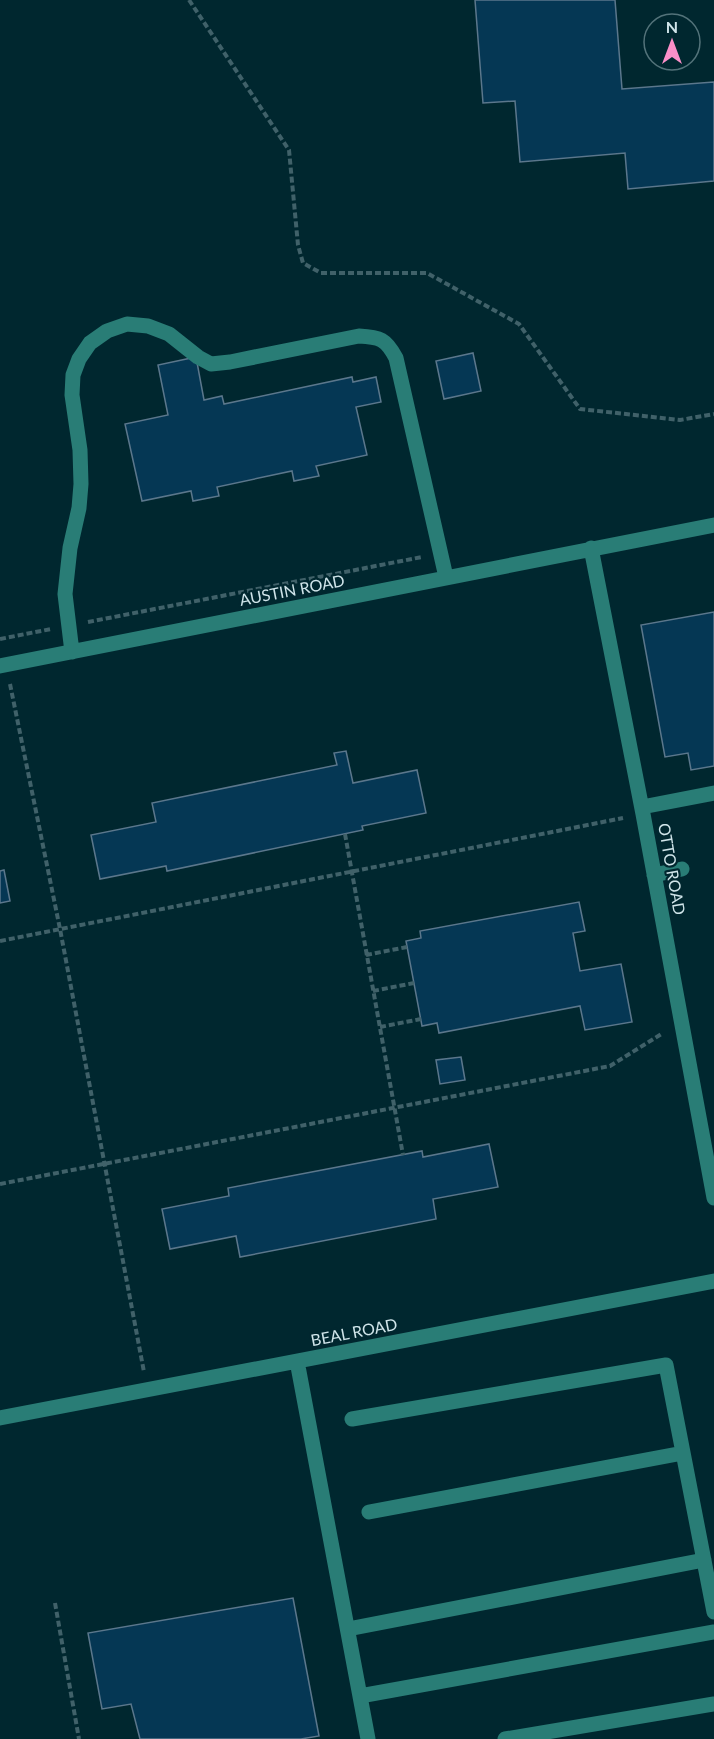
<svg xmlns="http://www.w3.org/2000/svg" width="714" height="1739" font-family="Lato,sans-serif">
<rect width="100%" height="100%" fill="#00272f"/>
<path fill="#053754" stroke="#5b778c" stroke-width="1.5" d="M475 0H615L622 89 714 82V181L628 189 625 153 520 162 515 101 483 103Z
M473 353 481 391 444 399 436 361Z
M196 357 204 400 222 396 224 404 352 377 353 382 376 377 381 402 356 407 367 455 316 466 319 476 294 481 292 471 217 487 219 496 193 501 191 491 142 501 125 424 168 415 158 365Z
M714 612V766L691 770 688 753 665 757 641 625Z
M346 751 353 783 417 770 426 813 362 826 363 830 167 871 166 866 100 879 91 835 156 822 152 803 337 765 334 753Z
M4 870 10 901 0 903V871Z
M579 902 585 931 573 933 580 971 621 964 632 1022 585 1030 580 1006 439 1033 437 1023 422 1026 406 941 421 938 420 931Z
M461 1057 465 1080 440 1084 436 1060Z
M489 1144 498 1187 433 1199 436 1219 240 1257 236 1236 170 1249 162 1209 229 1196 228 1188 422 1151 423 1157Z
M293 1598 319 1736 301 1739H140L131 1704 102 1709 88 1633Z"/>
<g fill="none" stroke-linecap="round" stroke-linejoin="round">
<path stroke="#406169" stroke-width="4" stroke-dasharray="6 3" stroke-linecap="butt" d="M189 0 289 150 298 245 303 263 321 273H427L519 324 580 409 680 420 714 414
M88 622 422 557
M0 639 51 629
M10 684 60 929 144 1372
M345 834 403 1155
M0 941 623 818
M366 955 407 947
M373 991 414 983
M380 1027 421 1019
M0 1184 610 1066 663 1033
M55 1603 79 1739"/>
<path stroke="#297d76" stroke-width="15" d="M591 548 643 814 714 1198
M72 652 65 594 70 548 79 508 81 484 80 450 72 395 73 375 79 359 90 343 107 331 127 324 148 326 169 334 198 357 211 364 230 362 359 336C380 337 386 339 396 358L446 577
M0 666 714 525
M642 807 714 793
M654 875 682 869
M297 1361 368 1739
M0 1418 714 1281
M352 1419 666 1365 714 1612
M369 1512 683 1453
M348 1629 704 1560
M360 1696 714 1632
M505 1739 714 1704"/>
</g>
<g text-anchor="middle" stroke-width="4.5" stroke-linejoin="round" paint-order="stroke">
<g font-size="16" fill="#d0e5ea" stroke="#00272f">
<text transform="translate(292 590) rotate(-11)" y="6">AUSTIN ROAD</text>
<text transform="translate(672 869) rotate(80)" y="6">OTTO ROAD</text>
<text transform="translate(354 1332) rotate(-11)" y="6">BEAL ROAD</text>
</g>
</g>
<g transform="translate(672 42)"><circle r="28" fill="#00272f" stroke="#53737a" stroke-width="1.5"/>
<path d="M0-4.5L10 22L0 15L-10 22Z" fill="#fa8fc8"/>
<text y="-9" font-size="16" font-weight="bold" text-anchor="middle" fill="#d0e5ea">N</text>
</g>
</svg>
